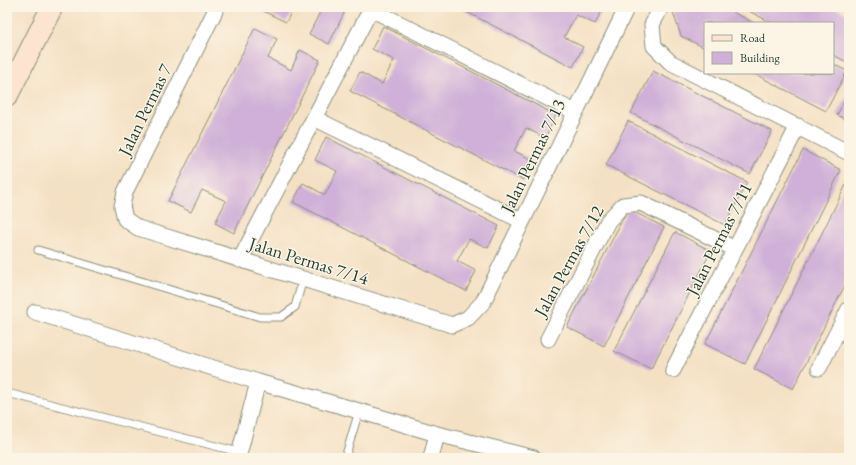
<svg xmlns="http://www.w3.org/2000/svg" width="856" height="465" font-family="'EB Garamond',serif">
<rect width="100%" height="100%" fill="#fcf5e5"/>
<filter id="ink" filterUnits="userSpaceOnUse"><feTurbulence type="fractalNoise" baseFrequency=".025" numOctaves="2"/><feDisplacementMap in="SourceGraphic" scale="8" xChannelSelector="R" yChannelSelector="G"/><feConvolveMatrix kernelMatrix="1 2 1 2 8 2 1 2 1" color-interpolation-filters="sRGB"/></filter>
<filter id="wash" filterUnits="userSpaceOnUse"><feTurbulence type="fractalNoise" baseFrequency=".012" numOctaves="4" result="noise"/><feDisplacementMap in="SourceGraphic" scale="16" xChannelSelector="R" yChannelSelector="G"/><feGaussianBlur stdDeviation="0.9" result="paint"/><feColorMatrix in="noise" values="0 0 0 0 0 0 0 0 0 0 0 0 0 0 0 0 0 1.4 0 .05"/><feComposite in="paint" operator="in"/></filter>
<g filter="url(#wash)">
<rect width="100%" height="100%" fill="#f4e1c4"/>
<g id="blocks">
<path fill="#d0b0d8" d="M265 7H294L286 22 263 11Z
M311 7H347L329 44 309 34 320 12Z
M457 7H604L595 24 576 15 564 37 583 47 573 67Z
M676 7H723L754 23H705V48L681 36 673 12Z
M741 7H834L849 15V63L833 55V23H772Z
M383 26 556 115 545 138 526 128 514 151 533 160 523 180 350 91 360 72 382 84 394 60 372 49Z
M255 28 277 39 268 58 291 70 300 50 320 60 234 233 215 223 226 201 202 190 191 212 168 201Z
M833 64 847 71 826 111 753 73H833Z
M653 71 772 131 750 174 631 113Z
M849 93V121L837 115Z
M628 121 747 182 725 225 606 165Z
M326 137 499 226 488 248 469 239 457 261 476 271 466 291 293 202 303 183 325 195 337 171 315 160Z
M803 150 841 170 745 364 705 344Z
M849 179V277L793 389 754 369Z
M628 209 664 227 604 346 567 327Z
M675 232 711 251 651 369 614 351Z
M849 355V364L845 363Z"/>
</g>
</g>
<g filter="url(#ink)">
<use href="#blocks" fill-opacity="0" stroke="#8a8f7c" stroke-width="1"/>
<g fill="none" stroke-linecap="round" stroke-linejoin="round">
<defs>
<path id="service" d="M38 250 260 317H281L295 307 303 279
M7 393 239 452
M345 458 359 411"/>
<path id="minor" d="M217 7 125 192 122 206 125 219 138 228 452 325 468 318 483 302 627 7
M661 7 652 25 654 46 670 62 849 153
M371 9 575 112
M314 118 522 221
M240 260 372 7
M35 312 258 382 359 411 437 434 534 458
M548 339 608 221 623 205 641 203 735 249
M819 368 849 309
M673 370 798 126
M238 458 258 382
M431 458 437 434"/>
<path id="secondary" d="M7 96 52 7"/>
</defs>
<use href="#service" stroke="#8a8f7c" stroke-width="9"/>
<use href="#minor" stroke="#8a8f7c" stroke-width="17"/>
<use href="#secondary" stroke="#8a8f7c" stroke-width="23"/>
<use href="#service" stroke="#fff" stroke-width="7"/>
<use href="#minor" stroke="#fff" stroke-width="15"/>
<use href="#secondary" stroke="#fde4d0" stroke-width="21"/>
</g>
</g>
<g text-anchor="middle" stroke-width="3" stroke-linejoin="round" paint-order="stroke">
<g font-size="18" fill="#1f3d34" stroke="#fcf5e5">
<text transform="translate(145 110) rotate(-64)" y="6">Jalan Permas 7</text>
<text transform="translate(533 156) rotate(-64)" y="6">Jalan Permas 7/13</text>
<text transform="translate(719 239) rotate(-63)" y="6">Jalan Permas 7/11</text>
<text transform="translate(309 261) rotate(17)" y="6">Jalan Permas 7/14</text>
<text transform="translate(569 261) rotate(-61)" y="6">Jalan Permas 7/12</text>
</g>
</g>
<rect width="856" height="465" fill="none" stroke="#fcf5e5" stroke-width="24"/>
<rect x="704" y="22" width="130" height="52" fill="#fcf5e5" stroke="#a4ab9e"/>
<rect x="712" y="35" width="20" height="6" fill="#fde4d0" stroke="#a4ab9e"/>
<text x="740" y="42" font-size="12" fill="#1f3d34">Road</text>
<rect x="712" y="52" width="20" height="12" fill="#d0b0d8" stroke="#a4ab9e"/>
<text x="740" y="62" font-size="12" fill="#1f3d34">Building</text>
</svg>
